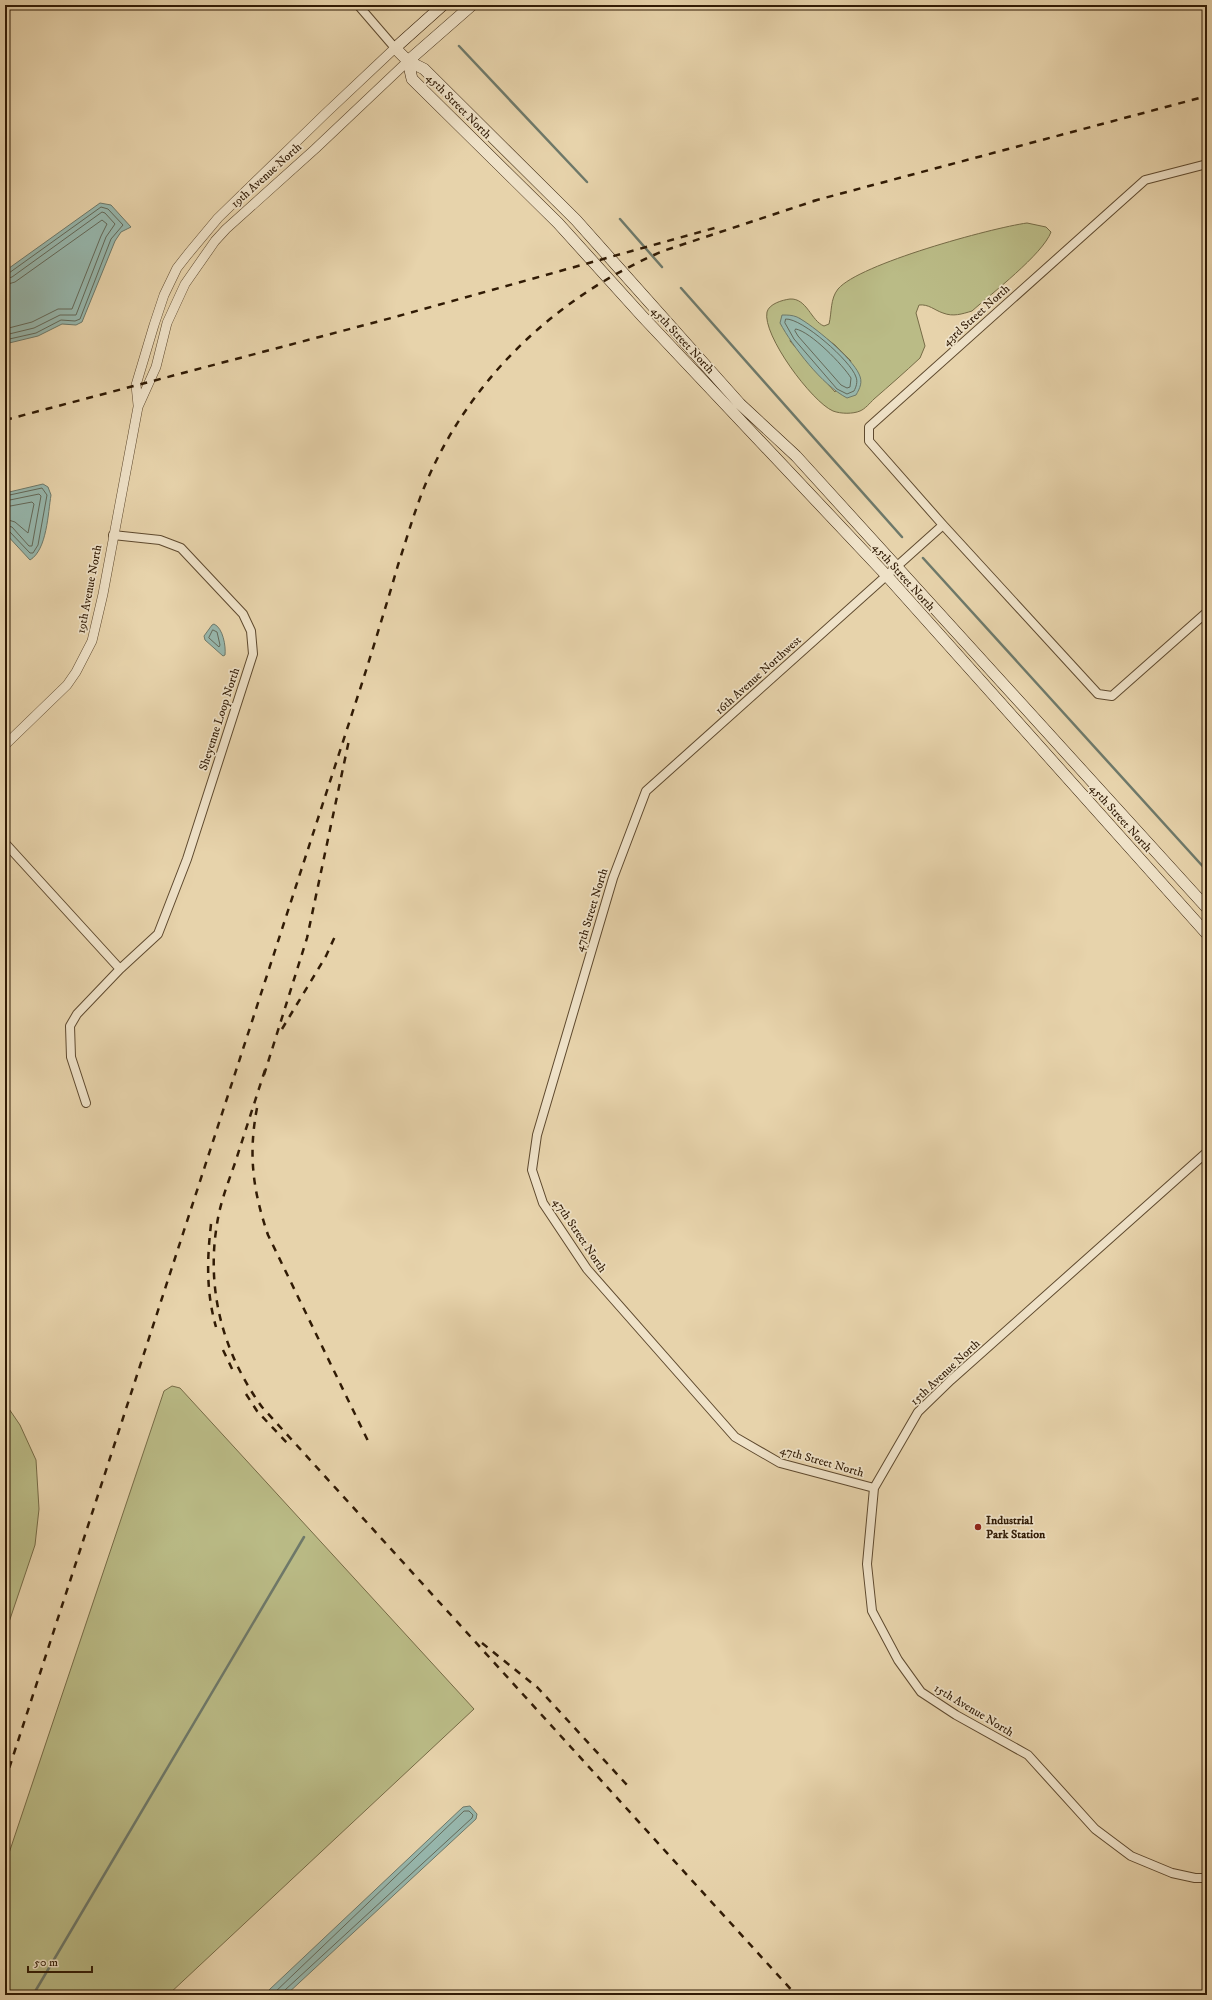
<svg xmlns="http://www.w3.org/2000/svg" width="1212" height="2000" font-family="'IM FELL DW Pica',serif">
<rect width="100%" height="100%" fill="#e7d3ab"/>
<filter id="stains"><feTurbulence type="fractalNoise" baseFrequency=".005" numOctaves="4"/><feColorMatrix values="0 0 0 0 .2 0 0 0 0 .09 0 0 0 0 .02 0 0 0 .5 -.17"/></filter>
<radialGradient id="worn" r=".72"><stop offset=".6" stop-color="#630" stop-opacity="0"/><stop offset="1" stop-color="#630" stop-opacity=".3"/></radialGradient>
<path fill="#babb86" stroke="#766b46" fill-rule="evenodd" d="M1027 223 1046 227 1051 232C1043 254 991 294 972 311 962 314 953 317 943 313 934 310 929 304 919 305L916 313 925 346 920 358C905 372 889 386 874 399 870 403 865 409 860 411 853 414 841 414 833 411 812 402 762 335 767 312 769 304 782 300 790 299 807 298 811 321 824 326L829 324C832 312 830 299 838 289 859 264 991 228 1027 223ZM799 318 835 345 851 361 835 392 790 341Z
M172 1386 180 1388 474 1709 168 1995H5V1865L164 1391Z
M5 1403 20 1425 36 1460 39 1509 35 1545 5 1634Z"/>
<path fill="#97b7ad" stroke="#6e796a" d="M100 203 111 205 131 227 121 232 115 241 82 322 76 325 62 324 38 336 5 344V271Z
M782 315C788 315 792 315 797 317 813 325 852 358 859 374 863 382 860 388 856 395L847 398C822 385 793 347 780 323Z
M43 484 48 487 51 495C48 513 47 550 30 560L5 533V493Z
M214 624C223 628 226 646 225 655L223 656 205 640 204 636 212 625Z
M470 1806 477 1814 476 1819 286 1995H267L269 1990 463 1807Z"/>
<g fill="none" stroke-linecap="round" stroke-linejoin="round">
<path stroke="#646959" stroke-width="1" d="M5 274 9 273 101 207 108 209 123 225 111 239 80 319 75 321 61 320 36 333 5 340
M5 279 12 277 102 212 105 213 115 224 106 237 76 315H60L34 328 5 335
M5 285 15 282 102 220 107 224 101 236 72 309H58L32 322 5 329
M786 319C802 318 851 361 856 377 858 382 856 387 854 391L847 394 837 389 794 339 785 323Z
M796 329C811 332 843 365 851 378L850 387 847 388 841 385 798 336 795 331Z
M5 496 42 488 47 495 38 545 33 553H30L9 531 5 530
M5 501 39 494 41 496 32 546H29L12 527 5 525
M5 507 32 502 34 504 28 533 15 522 5 519
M213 630 217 632 220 645 219 647 209 638Z
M272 1995 464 1811H469L473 1815 472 1818 285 1990 284 1995"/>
<path stroke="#6e796a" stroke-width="2.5" d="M459 46 587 182
M620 219 662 267
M681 288 902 537
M923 558 1207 871
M33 1995 304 1537"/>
<defs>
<path id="minor" d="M358 5 395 48
M1207 164 1145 180 869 427V441L943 525 1098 694 1112 696 1207 612
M5 843 120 969
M86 1103 71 1057 70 1026 77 1014 120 969 158 934 187 859 253 654 251 631 243 614 181 548 160 540 113 535
M1207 1152 951 1380 918 1412 874 1488 867 1564 872 1611 898 1660 921 1692 956 1715 1028 1755 1095 1829 1131 1856 1172 1873 1195 1878H1207
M874 1488 780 1463 735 1437 587 1269 543 1203 532 1170 537 1135 613 878 646 791 943 525"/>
<path id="tertiary" d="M138 405 136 385 154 325 164 295 177 268 188 254 218 218 325 114 395 48
M5 745 67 685 76 672 92 641 103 594 138 407 156 367 167 323 185 284 215 241 226 229 315 149 408 61"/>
<path id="secondary" d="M443 5 395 48 408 61 424 69 576 220 740 404 796 456 1207 908
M408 61 412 79 558 223 643 317 887 576 1207 934
M408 61 472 5"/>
</defs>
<use href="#minor" stroke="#5e492e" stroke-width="10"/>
<use href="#tertiary" stroke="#5e492e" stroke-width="10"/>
<use href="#secondary" stroke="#311b05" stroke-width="12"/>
<use href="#minor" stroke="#efe2c8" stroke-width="8"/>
<use href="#tertiary" stroke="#efe2c8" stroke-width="9"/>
<use href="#secondary" stroke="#efe2c8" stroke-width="11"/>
<path stroke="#311b05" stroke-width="2.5" stroke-dasharray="7 7" stroke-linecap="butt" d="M813 201 1207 96
M5 420 395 317 718 227
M282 1029 326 956 337 932
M265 1070C255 1101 245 1132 235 1163 228 1183 220 1203 217 1224 206 1290 223 1353 262 1407L796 1995
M264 1075 307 938 349 740
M257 1108C248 1155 253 1191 268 1235L369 1443
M211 1224C207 1259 206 1292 216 1327
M223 1350 235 1375
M246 1394 257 1411 288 1444
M482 1643 538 1688 627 1785
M5 1781 363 680C375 642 387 603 398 565 408 535 416 505 429 476 475 373 560 295 663 251L817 200"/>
</g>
<circle fill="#8f2418" stroke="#efe2c8" stroke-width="1.5" cx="978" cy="1527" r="4"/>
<g text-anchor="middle" stroke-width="3.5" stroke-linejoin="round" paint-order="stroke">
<g font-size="12" fill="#311b05" stroke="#efe2c8">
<text transform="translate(459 106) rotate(45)" y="4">45th Street North</text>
<text transform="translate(266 175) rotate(-42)" y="4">19th Avenue North</text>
<text transform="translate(976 315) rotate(-42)" y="4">43rd Street North</text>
<text transform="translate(683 340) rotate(47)" y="4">45th Street North</text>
<text transform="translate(904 577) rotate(48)" y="4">45th Street North</text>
<text transform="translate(89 589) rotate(-79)" y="4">19th Avenue North</text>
<text transform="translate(758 675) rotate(-42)" y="4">16th Avenue Northwest</text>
<text transform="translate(219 719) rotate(-72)" y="4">Sheyenne Loop North</text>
<text transform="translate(1121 818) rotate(48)" y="4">45th Street North</text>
<text transform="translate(591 910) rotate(-73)" y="4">47th Street North</text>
<text transform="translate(580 1235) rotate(56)" y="4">47th Street North</text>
<text transform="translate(945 1372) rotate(-43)" y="4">15th Avenue North</text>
<text transform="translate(822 1461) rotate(16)" y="4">47th Street North</text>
<text transform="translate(974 1710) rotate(31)" y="4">15th Avenue North</text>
</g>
<g font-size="12" font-weight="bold" fill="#311b05" stroke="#efe2c8" text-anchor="start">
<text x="986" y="1524">Industrial<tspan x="986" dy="14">Park Station</tspan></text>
</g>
</g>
<rect width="1212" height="2000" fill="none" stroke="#e7d3ab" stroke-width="20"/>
<rect x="6" y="6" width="1200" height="1988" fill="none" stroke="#311b05" stroke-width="2"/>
<rect x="10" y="10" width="1192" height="1980" fill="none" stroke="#311b05"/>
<path d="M28 1966v6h64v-6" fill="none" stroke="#311b05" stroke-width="2"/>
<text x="34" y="1966" font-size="12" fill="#311b05" stroke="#efe2c8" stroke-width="3" paint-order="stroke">50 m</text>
<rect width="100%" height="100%" filter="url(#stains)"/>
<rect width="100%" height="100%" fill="url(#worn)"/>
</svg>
